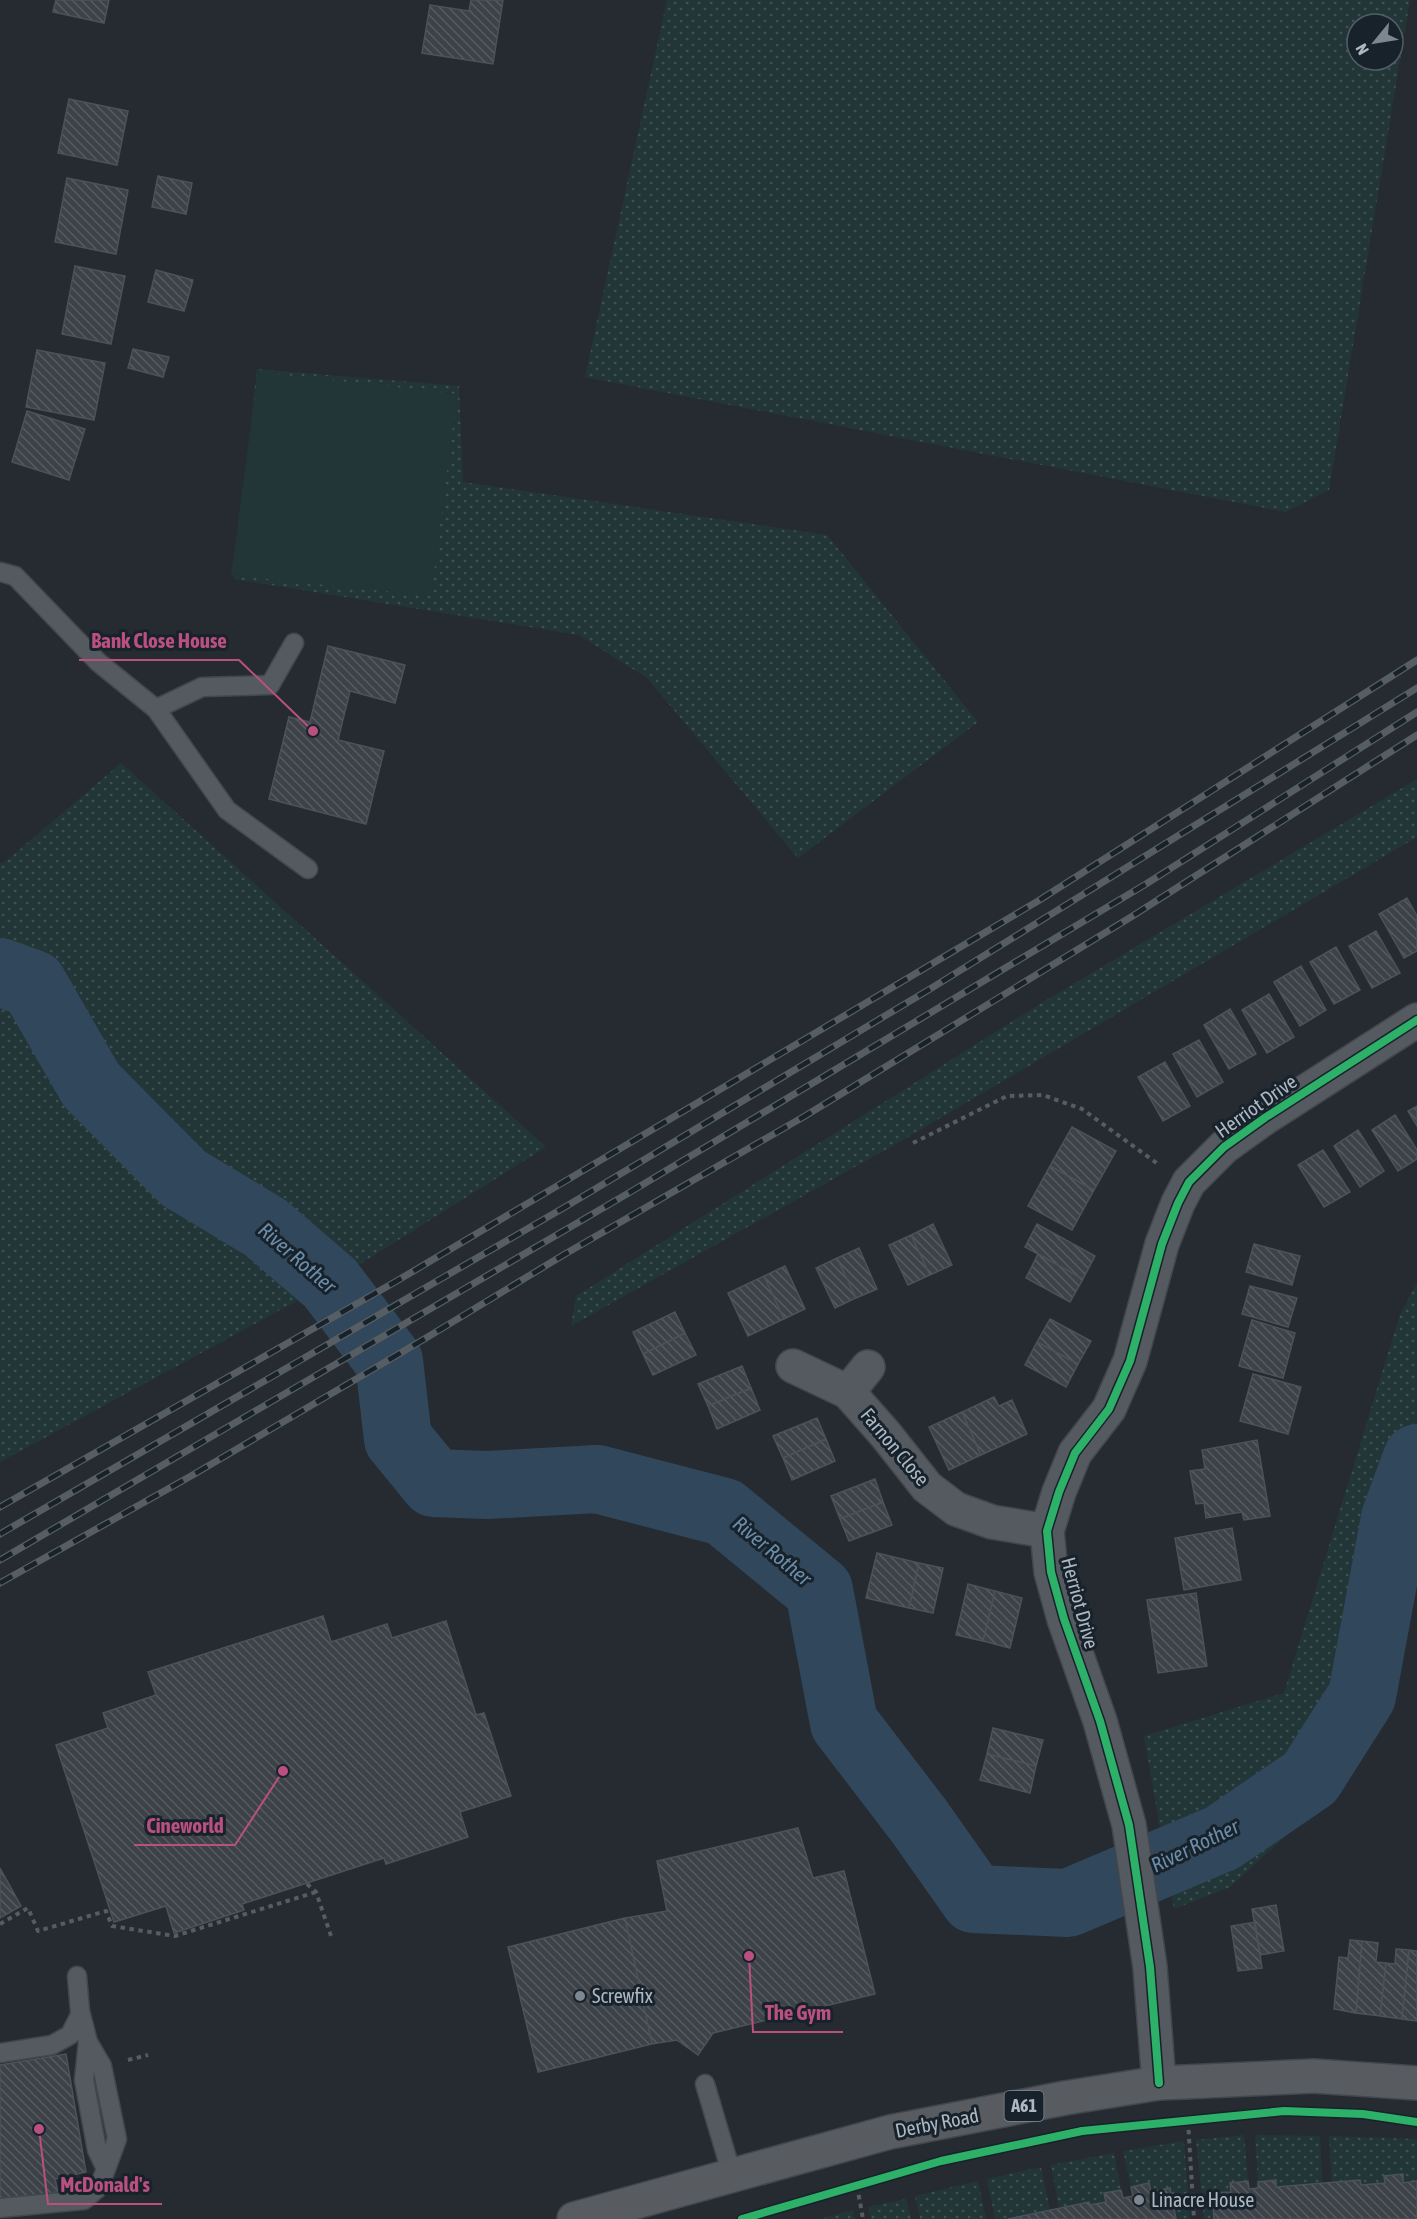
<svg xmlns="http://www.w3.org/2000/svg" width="1417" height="2219" font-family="'Asap Condensed',sans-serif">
<defs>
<pattern id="green-dots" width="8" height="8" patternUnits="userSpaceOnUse" patternTransform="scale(1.5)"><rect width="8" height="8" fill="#223637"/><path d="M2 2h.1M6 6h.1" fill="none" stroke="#3f5152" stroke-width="1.8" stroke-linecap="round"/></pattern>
<pattern id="building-back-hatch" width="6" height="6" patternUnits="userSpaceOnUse" patternTransform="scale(1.5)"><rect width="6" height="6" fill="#3d4248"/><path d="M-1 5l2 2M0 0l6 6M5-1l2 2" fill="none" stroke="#565b61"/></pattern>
</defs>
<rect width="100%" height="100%" fill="#252b31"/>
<path fill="url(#green-dots)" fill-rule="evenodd" d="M667 0H1410L1329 490 1286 512 585 377ZM1357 24H1393V60H1357Z
M257 369 459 386 463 482 827 535 978 722 798 858 647 678 579 635 234 579Z
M121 763 546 1147 330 1283 0 1462V863H4Z
M1417 779V837L903 1140 571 1326 576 1296 1040 1004Z
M1417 1283V1574L1408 1573 1378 1715 1330 1796 1230 1887 1174 1909 1144 1736 1284 1693 1400 1314Z
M1244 2135 1248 2181 1231 2183V2192L1212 2194 1214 2219H1204L1196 2140Z
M1255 2135 1320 2136 1322 2183 1276 2187V2180L1258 2182Z
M1329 2136 1417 2139V2181L1403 2183 1402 2174 1385 2176V2183L1361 2185 1360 2180 1332 2182Z
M1184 2141 1190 2219H1176L1170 2188 1151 2192 1149 2183 1131 2187 1123 2151Z
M1114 2153 1121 2190 1104 2193 1106 2202 1090 2205 1089 2202 1059 2208 1051 2165Z
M1041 2167 1050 2210 1008 2219H995L987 2179Z
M978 2181 986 2219H920L915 2196Z
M906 2199 911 2219H871L868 2207Z
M853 2210 855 2219H820Z"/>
<path fill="#223637" d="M258 372 457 394 431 596 231 575Z"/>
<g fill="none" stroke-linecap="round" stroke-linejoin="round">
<path stroke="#31475b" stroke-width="68" d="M0 972 33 984 91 1085 183 1178 266 1228 330 1283 389 1361 398 1439 434 1483 487 1485 597 1479 724 1512 819 1590 844 1723 919 1821 974 1899 1068 1903 1222 1838 1310 1778 1362 1696 1395 1518 1417 1458"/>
</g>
<path fill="url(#building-back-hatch)" stroke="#4b525a" stroke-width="1.5" d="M56 0H109L104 23 53 12Z
M471 0H503L493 64 422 53 430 5 469 11Z
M69 99 128 111 117 165 58 153Z
M158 176 192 183 186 214 152 207Z
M67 178 128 190 116 254 55 242Z
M75 266 125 276 111 344 62 334Z
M156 270 193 280 184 311 148 302Z
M133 349 169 357 163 377 128 368Z
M37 350 105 363 94 420 26 407Z
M27 411 85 429 69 480 12 462Z
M328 646 405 665 395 703 350 691 338 740 384 751 366 824 269 799 289 717 310 722Z
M1407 898 1417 916V951L1404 958 1379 914Z
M1376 931 1400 973 1372 988 1349 946Z
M1336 947 1360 990 1334 1004 1310 962Z
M1301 966 1326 1010 1300 1026 1274 982Z
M1269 994 1294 1037 1267 1053 1242 1010Z
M1230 1009 1256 1054 1229 1069 1204 1025Z
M1199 1040 1223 1082 1197 1097 1173 1054Z
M1165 1062 1190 1106 1163 1121 1138 1077Z
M1417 1106V1126L1408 1111Z
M1395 1115 1417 1150V1159L1398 1171 1372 1130Z
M1072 1127 1116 1151 1094 1190 1050 1166Z
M1358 1130 1384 1171 1360 1187 1334 1146Z
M1323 1150 1350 1192 1324 1207 1298 1165Z
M1050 1166 1094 1190 1072 1230 1028 1206Z
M933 1224 952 1265 930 1275 911 1235Z
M1037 1224 1095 1256 1083 1279 1025 1247Z
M911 1235 930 1275 908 1285 889 1245Z
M1254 1244 1300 1256 1292 1285 1246 1272Z
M859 1248 877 1289 856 1298 837 1258Z
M1038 1254 1083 1279 1070 1302 1026 1278Z
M837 1258 856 1298 835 1308 816 1268Z
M785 1266 805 1309 784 1319 764 1276Z
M764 1276 784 1319 748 1336 728 1293Z
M1250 1286 1297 1298 1288 1327 1242 1314Z
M675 1312 685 1333 643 1354 633 1332Z
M1050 1319 1091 1341 1078 1364 1037 1342Z
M1252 1320 1295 1333 1283 1378 1239 1366Z
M685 1333 696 1355 653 1375 643 1354Z
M1037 1342 1078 1364 1066 1387 1025 1365Z
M742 1366 751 1388 708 1406 698 1384Z
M1253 1374 1301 1387 1288 1434 1240 1421Z
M751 1388 760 1410 717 1429 708 1406Z
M994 1397 999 1406 1012 1400 1027 1434 981 1455 962 1412Z
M962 1412 981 1455 949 1470 929 1427Z
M817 1418 826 1439 783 1458 773 1436Z
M826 1439 835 1461 792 1480 783 1458Z
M1257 1440 1270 1516 1244 1520 1242 1512 1206 1518 1204 1503 1196 1504 1190 1471 1205 1469 1202 1450Z
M875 1479 883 1502 840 1519 831 1496Z
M883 1502 892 1525 849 1541 840 1519Z
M1232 1528 1241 1580 1184 1590 1175 1538Z
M877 1553 919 1563 909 1608 866 1598Z
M919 1563 943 1568 933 1613 909 1608Z
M968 1584 995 1591 983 1641 956 1635Z
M995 1591 1022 1598 1010 1648 983 1641Z
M1196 1593 1207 1666 1158 1673 1147 1600Z
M323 1616 331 1642 387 1624 392 1638 446 1621 476 1715 484 1713 511 1796 460 1812 468 1837 386 1864 384 1858 242 1904 244 1910 174 1933 166 1906 114 1922 56 1745 108 1728 103 1713 156 1695 148 1672Z
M993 1728 1043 1740 1036 1766 987 1754Z
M987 1754 1036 1766 1030 1793 980 1780Z
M798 1828 813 1878 844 1871 875 1994 713 2033 698 2055 677 2040 652 2044 625 1918 667 1911 657 1861Z
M0 1868 21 1906 0 1918Z
M1276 1905 1284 1951 1260 1955 1252 1909Z
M625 1918 652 2044 538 2072 508 1947Z
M1255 1922 1262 1968 1238 1971 1231 1926Z
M1350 1940 1362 1941 1356 2013 1334 2009 1339 1957 1348 1958Z
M1362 1941 1378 1943 1376 1962 1386 1963 1380 2016 1356 2013Z
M1396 1949 1409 1950 1402 2019 1380 2016 1386 1963 1395 1964Z
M1409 1950 1417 1951V2021L1402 2019Z
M66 2054 86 2172 55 2179 58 2192 12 2199 0 2198V2065Z
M1403 2174V2183L1417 2181V2219H1214L1212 2193 1231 2192 1230 2183 1248 2181 1249 2189 1258 2188V2182L1276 2180V2187L1360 2180 1361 2185 1385 2183 1384 2176Z
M1149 2183 1151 2192 1170 2188 1176 2219H1008L1089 2202 1090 2205 1106 2202 1104 2193 1121 2190 1123 2198 1133 2196 1131 2187Z"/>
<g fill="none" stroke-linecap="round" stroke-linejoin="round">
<defs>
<path id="service" d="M0 572 15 576 98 662 156 709 227 810 308 869
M156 709 202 687 270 685 294 643
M88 2042 102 2066 117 2139 106 2169
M0 2053 52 2045 70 2035 80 2015
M705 2084 732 2175
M0 2208 84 2200 99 2187 106 2169 97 2150 84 2080 88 2042 80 2011 77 1976"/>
<path id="minor" d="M793 1366 848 1392 886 1435 927 1487 956 1509 992 1522 1047 1531
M848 1392 868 1367
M1159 2083 1150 1967 1129 1825 1100 1721 1064 1619 1051 1572 1047 1531 1059 1492 1075 1453 1109 1409 1130 1361 1162 1244 1178 1203 1189 1182 1224 1147 1266 1117 1417 1020"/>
<path id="trunk" d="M574 2219 890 2132 1065 2098 1159 2083 1184 2082 1314 2076 1417 2083"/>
</defs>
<use href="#service" stroke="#42474c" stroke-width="21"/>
<use href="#minor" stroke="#42474c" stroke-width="36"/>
<use href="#trunk" stroke="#40474d" stroke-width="36"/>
<path stroke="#565d62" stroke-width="4" stroke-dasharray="4.5 4.5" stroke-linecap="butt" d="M913 1143 1007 1096 1043 1095 1082 1109 1158 1164
M307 1884 316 1892 331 1936
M0 1924 28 1908 38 1931 106 1911 112 1926 175 1936 316 1892
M128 2060 148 2055
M1188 2121 1194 2219
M857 2186 863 2219"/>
<use href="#service" stroke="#545a60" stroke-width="18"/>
<use href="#minor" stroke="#545a60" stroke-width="33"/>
<use href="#trunk" stroke="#585c60" stroke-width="33"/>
<defs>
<path id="rail" d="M0 1507 395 1282 1038 901 1417 660
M0 1534 565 1207 930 989 1417 688
M0 1560 632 1191 1146 884 1417 712
M0 1583 191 1476 426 1338 565 1254 805 1116 1131 917 1417 735"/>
</defs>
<use href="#rail" stroke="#575e63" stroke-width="7"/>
<use href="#rail" stroke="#18222b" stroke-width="4.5" stroke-dasharray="14" stroke-linecap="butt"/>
<defs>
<path id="cycleway" d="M1159 2083 1150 1967 1129 1825 1100 1721 1064 1619 1051 1572 1047 1531 1059 1492 1075 1453 1109 1409 1130 1361 1162 1244 1178 1203 1189 1182 1224 1147 1266 1117 1417 1020
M742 2219 941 2161 1082 2131 1284 2111 1363 2114 1417 2122"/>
</defs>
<use href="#cycleway" stroke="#18222b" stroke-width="11"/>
<use href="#cycleway" stroke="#2db169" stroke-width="8"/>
</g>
<g fill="#7d8791" stroke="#18222b" stroke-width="2">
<circle cx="580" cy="1996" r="6"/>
<circle cx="1139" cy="2200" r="6"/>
</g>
<g text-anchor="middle" stroke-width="6" stroke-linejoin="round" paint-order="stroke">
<rect fill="#18222b" stroke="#808b96" stroke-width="1.5" x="1004.5" y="2091" width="39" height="30" rx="4.5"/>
<g font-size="18" font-weight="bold" fill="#acb8c4">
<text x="1024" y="2112">A61</text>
</g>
<g font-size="20" fill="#acb8c4" stroke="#18222b">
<text transform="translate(1256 1106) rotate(-35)" y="7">Herriot Drive</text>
<text transform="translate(895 1447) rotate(50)" y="7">Farnon Close</text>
<text transform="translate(1080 1603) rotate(75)" y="7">Herriot Drive</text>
<text transform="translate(937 2123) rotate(-11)" y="7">Derby Road</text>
</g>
<g font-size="20" fill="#acb8c4" stroke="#18222b" text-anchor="start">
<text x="592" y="2003">Screwfix</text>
<text x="1151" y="2207">Linacre House</text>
</g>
<g font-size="21" font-style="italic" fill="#6c8daa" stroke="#18222b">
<text transform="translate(297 1258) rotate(41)" y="7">River Rother</text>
<text transform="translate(772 1551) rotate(40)" y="7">River Rother</text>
<text transform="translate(1195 1846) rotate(-26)" y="7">River Rother</text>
</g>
</g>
<path fill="none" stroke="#ba5080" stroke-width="2" d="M313 731L239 660H79M283 1771L235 1845H134M749 1956L753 2032H843M39 2129L48 2204H162"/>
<g fill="#ba5080" stroke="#18222b" stroke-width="2">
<circle cx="313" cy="731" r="6"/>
<circle cx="283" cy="1771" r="6"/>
<circle cx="749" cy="1956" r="6"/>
<circle cx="39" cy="2129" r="6"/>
</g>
<g font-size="21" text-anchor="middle" font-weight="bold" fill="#ba5080" stroke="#18222b" stroke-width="6" stroke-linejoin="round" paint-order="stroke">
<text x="159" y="648">Bank Close House</text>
<text x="185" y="1833">Cineworld</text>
<text x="798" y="2020">The Gym</text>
<text x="105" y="2192">McDonald's</text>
</g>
<g transform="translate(1375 42) rotate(240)"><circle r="28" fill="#18222b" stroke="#535e68" stroke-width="1.5"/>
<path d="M0-4.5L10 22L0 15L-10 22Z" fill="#7d8791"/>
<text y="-9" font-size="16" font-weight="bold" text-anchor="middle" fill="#acb8c4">N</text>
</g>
</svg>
